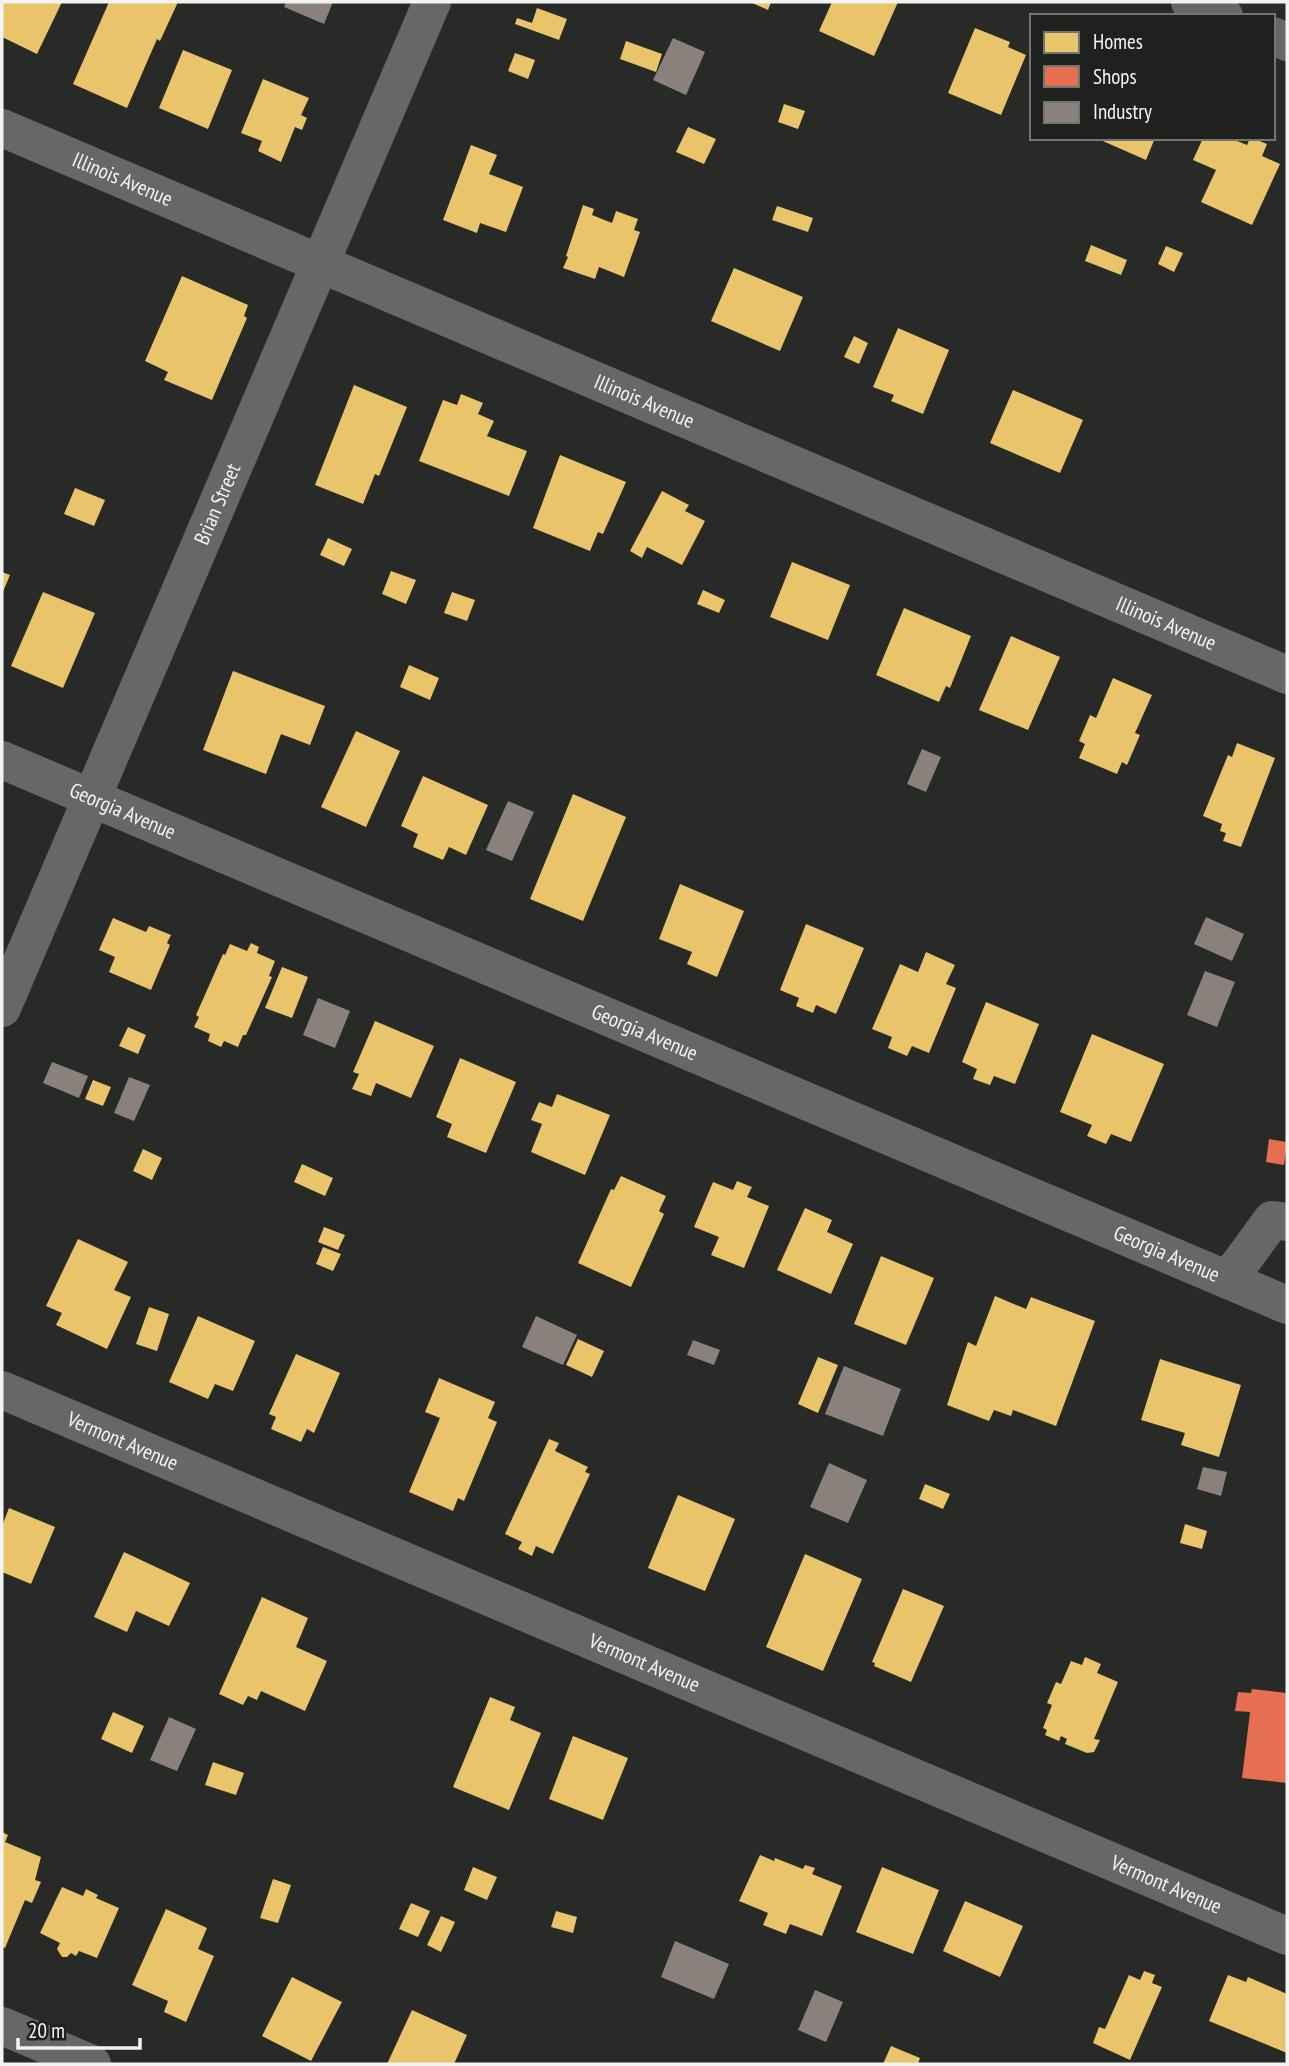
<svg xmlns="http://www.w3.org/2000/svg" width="1289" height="2066" font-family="'PT Sans Narrow',sans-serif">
<rect width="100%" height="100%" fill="#282a27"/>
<path fill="#e9c46a" d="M2 2H62L37 54 2 37Z
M109 2H178L160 41 157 39 127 108 73 84Z
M750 2H771L768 10Z
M832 2H898L874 56 819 31Z
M537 8 567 19 559 40 515 24 517 18 532 23Z
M975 28 1010 42 1008 47 1026 55 1001 115 948 93Z
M626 41 662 54 656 72 620 59Z
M183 50 232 70 208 129 159 108Z
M515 53 535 60 528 79 508 71Z
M263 79 309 98 301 115 307 118 302 130 295 127 281 162 258 151 262 141 241 133Z
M784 104 805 111 798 129 778 122Z
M688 127 716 139 704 164 676 152Z
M1096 138H1155L1146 160Z
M1203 138H1230L1247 145 1250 138H1252L1267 144 1262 156 1280 164 1252 225 1201 202 1216 170 1193 160Z
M471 145 497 155 489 174 523 187 506 232 480 223 477 233 443 220Z
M583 205 594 209 592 215 612 223 616 211 638 219 634 230 640 232 624 277 599 267 595 279 563 268 568 257 566 256Z
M777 206 813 218 808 232 772 220Z
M1091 245 1127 260 1121 275 1085 261Z
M1166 246 1183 253 1174 272 1158 264Z
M734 268 803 297 780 351 711 321Z
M182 276 248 305 244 316 247 318 212 400 164 380 168 372 145 361Z
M898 328 949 350 923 414 891 401 894 395 873 387Z
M854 336 868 343 859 364 844 357Z
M354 385 407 407 379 476 375 474 363 504 315 485Z
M1013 390 1083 420 1060 473 990 443Z
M461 394 483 403 478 414 494 421 487 436 527 451 509 496 419 461 443 400 457 405Z
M560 455 626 482 603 534 598 532 590 551 533 528Z
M75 488 105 500 94 526 64 514Z
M662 491 689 505 685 511 705 521 682 565 647 547 642 558 630 551Z
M328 538 352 549 344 566 320 555Z
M792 562 850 585 828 640 770 617Z
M391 571 416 580 406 604 382 594Z
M2 572 10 575 2 594Z
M703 590 725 600 719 613 697 604Z
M43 592 95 613 63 688 11 666Z
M452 592 475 600 467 621 444 613Z
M904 608 971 636 950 688 946 686 939 702 876 675Z
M1011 636 1060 657 1028 730 979 710Z
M409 665 439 678 430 700 400 687Z
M233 671 325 706 310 745 281 734 266 774 203 750Z
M1113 678 1152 695 1135 733 1140 735 1127 765 1122 762 1117 774 1079 758 1085 744 1079 741 1090 715 1096 718Z
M356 731 400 751 366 827 321 807Z
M1237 743 1275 758 1241 847 1223 841 1226 833 1220 831 1222 824 1203 816 1228 755 1232 757Z
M423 776 488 805 466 855 449 847 443 860 413 847 418 834 401 826Z
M573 794 626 817 583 921 530 899Z
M680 884 744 911 717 977 687 964 692 952 659 939Z
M113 918 146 932 149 926 171 935 167 943 170 945 151 990 109 972 115 957 99 950Z
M806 924 864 948 836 1014 816 1005 813 1013 796 1006 799 998 780 990Z
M251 943 259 947 257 953 275 961 269 976 272 977 246 1035H243L238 1047 224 1041 221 1047 208 1041 210 1034 194 1027 199 1017 196 1015 223 954 225 955 230 944 247 951Z
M926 952 955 965 946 984 956 988 929 1053 912 1046 907 1056 888 1048 892 1037 872 1029 900 964 918 972Z
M282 967 308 977 292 1018 265 1008Z
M986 1002 1039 1024 1015 1084 994 1076 990 1085 973 1079 977 1069 962 1062Z
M375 1021 434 1046 411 1098 376 1083 371 1096 352 1089 359 1074 353 1072Z
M128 1027 146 1035 138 1054 119 1046Z
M1092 1034 1164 1064 1131 1142 1111 1134 1106 1144 1087 1136 1092 1125 1060 1112Z
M460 1058 516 1082 486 1153 447 1137 452 1124 436 1117Z
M93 1080 111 1087 103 1106 85 1099Z
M557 1094 610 1115 585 1175 531 1152 542 1124 531 1120 539 1102 552 1107Z
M143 1149 162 1158 152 1180 133 1171Z
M302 1164 333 1178 325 1196 294 1182Z
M621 1176 666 1196 659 1211 664 1214 631 1287 578 1263 611 1189 614 1190Z
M737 1181 752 1187 747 1197 769 1206 744 1268 711 1255 719 1237 694 1227 713 1182 733 1190Z
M805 1208 832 1220 827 1232 853 1244 831 1294 777 1270Z
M324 1227 345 1235 338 1250 318 1242Z
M78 1239 128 1262 114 1290 131 1297 107 1349 56 1325 62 1313 46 1306Z
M323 1247 341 1254 333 1271 316 1264Z
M881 1256 934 1278 906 1345 854 1324Z
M995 1296 1026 1309 1031 1297 1095 1321 1056 1426 1013 1410 1011 1416 994 1410 989 1421 947 1405 968 1342 976 1346Z
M149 1307 169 1314 157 1351 136 1344Z
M198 1316 255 1341 233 1391 215 1384 208 1399 169 1382Z
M578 1339 604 1351 592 1377 566 1365Z
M296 1354 340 1373 314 1433 307 1429 301 1442 271 1429 276 1417 269 1414Z
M818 1357 838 1365 818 1413 798 1404Z
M1160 1359 1241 1385 1219 1457 1181 1445 1185 1433 1141 1420Z
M439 1378 495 1402 488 1418 497 1422 464 1501 458 1498 453 1511 409 1492 440 1418 425 1412Z
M549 1439 559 1443 555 1451 588 1467 585 1472 590 1474 553 1554 536 1546 532 1556 518 1549 522 1542 505 1534Z
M925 1484 950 1494 943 1509 919 1499Z
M678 1495 735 1519 705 1591 648 1568Z
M9 1508 55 1527 31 1584 2 1572V1526Z
M1185 1524 1207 1531 1202 1549 1180 1543Z
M124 1552 190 1583 169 1626 136 1611 127 1632 94 1617Z
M805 1554 862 1579 823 1671 766 1647Z
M903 1589 944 1606 911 1682 874 1666 875 1663 872 1662Z
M262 1597 308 1618 296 1647 327 1661 305 1711 261 1691 257 1700 248 1696 243 1705 219 1694Z
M1085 1657 1101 1664 1097 1673 1118 1682 1094 1739 1100 1740 1094 1752 1087 1753 1065 1744 1067 1739 1061 1736 1059 1741 1045 1735 1047 1730 1043 1728 1052 1705 1047 1703 1056 1682 1061 1684 1071 1661 1082 1665Z
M490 1697 515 1707 510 1720 541 1733 509 1810 453 1787Z
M113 1712 144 1726 132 1753 101 1739Z
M573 1736 628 1758 603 1820 549 1799Z
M213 1762 244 1773 236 1795 205 1785Z
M2 1832 8 1835 5 1842 41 1857 35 1880 41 1882 32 1903 25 1900 5 1948 2 1947Z
M760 1855 774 1861 775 1858 803 1869 805 1865 815 1868 812 1874 842 1886 822 1936 790 1924 786 1934 763 1925 768 1913 739 1901Z
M473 1867 497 1877 487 1900 464 1890Z
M882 1867 939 1890 913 1954 856 1932Z
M273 1879 291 1885 278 1923 260 1918Z
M62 1887 83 1896 86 1889 98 1895 96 1898 119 1908 97 1958 79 1951 76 1956 71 1953 67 1957H62L57 1949 60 1943 40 1933Z
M965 1901 1023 1926 1000 1977 943 1951Z
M411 1903 430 1911 418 1937 399 1929Z
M166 1909 207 1928 198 1949 214 1956 186 2022 164 2012 168 2001 132 1985Z
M556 1911 577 1917 573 1933 551 1927Z
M441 1916 455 1922 441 1952 427 1945Z
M1144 1971 1155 1975 1152 1983 1162 1987 1130 2060 1093 2043 1099 2027 1105 2029 1129 1975 1140 1980Z
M1228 1975 1246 1982 1248 1977 1287 1994V2053L1209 2021Z
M292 1977 342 2002 311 2061 262 2036Z
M412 2010 467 2035 454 2064H387Z
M891 2046 920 2058 918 2064H883Z"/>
<path fill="#e76f51" d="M1269 1139 1287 1142 1284 1165 1266 1162Z
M1252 1689 1287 1693V1783L1242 1778 1250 1712 1235 1711 1238 1692 1251 1693Z"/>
<path fill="#8a817c" d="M286 2H333L324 24 284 7Z
M673 38 705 52 686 95 653 80Z
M922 749 941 757 926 792 907 784Z
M508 801 534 812 512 861 486 850Z
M1206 917 1244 934 1232 961 1194 944Z
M1205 971 1235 982 1217 1027 1187 1015Z
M318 998 350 1011 335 1048 303 1035Z
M52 1062 88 1076 79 1098 43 1083Z
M129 1077 150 1085 134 1121 114 1113Z
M536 1316 577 1335 563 1365 522 1347Z
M693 1340 720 1350 714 1365 687 1355Z
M844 1366 901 1389 883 1436 825 1414Z
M829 1463 867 1480 848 1523 810 1507Z
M1203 1467 1227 1472 1221 1496 1197 1489Z
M169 1717 196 1729 177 1771 150 1760Z
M675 1941 729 1964 714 1999 661 1977Z
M815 1990 843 2002 826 2042 798 2030Z"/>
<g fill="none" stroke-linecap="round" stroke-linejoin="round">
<g stroke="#676767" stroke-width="38">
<path d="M1190 2 1224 16"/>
<path d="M1273 36 1287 42"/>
<path id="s1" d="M2 128 1287 675"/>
<path id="s2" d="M2 760 1287 1305"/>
<path id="s3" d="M2 1008 432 2"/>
<path d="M1228 1280 1272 1220 1287 1222"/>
<path id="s4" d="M2 1390 1287 1936"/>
<path d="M2 2026 92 2064"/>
</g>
</g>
<g text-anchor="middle" stroke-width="7" stroke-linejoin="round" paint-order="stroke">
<g font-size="21" fill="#f1f4f1" stroke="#1e211d">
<text dy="7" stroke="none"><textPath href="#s1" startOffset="131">Illinois Avenue</textPath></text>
<text dy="7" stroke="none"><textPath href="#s1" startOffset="698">Illinois Avenue</textPath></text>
<text dy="7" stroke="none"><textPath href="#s3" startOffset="548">Brian Street</textPath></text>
<text dy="7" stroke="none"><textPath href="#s1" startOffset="1265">Illinois Avenue</textPath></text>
<text dy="7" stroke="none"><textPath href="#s2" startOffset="131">Georgia Avenue</textPath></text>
<text dy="7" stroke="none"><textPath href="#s2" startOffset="698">Georgia Avenue</textPath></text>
<text dy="7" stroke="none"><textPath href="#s2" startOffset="1265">Georgia Avenue</textPath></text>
<text dy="7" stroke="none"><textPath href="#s4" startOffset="131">Vermont Avenue</textPath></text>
<text dy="7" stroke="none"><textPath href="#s4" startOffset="698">Vermont Avenue</textPath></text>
<text dy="7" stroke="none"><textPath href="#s4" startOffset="1265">Vermont Avenue</textPath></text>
</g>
</g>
<rect width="1289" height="2066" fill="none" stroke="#f1f4f1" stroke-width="7"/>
<rect x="1030" y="14" width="245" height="126" fill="#1e211d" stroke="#727572" stroke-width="2"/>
<rect x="1044" y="32" width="35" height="21" fill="#e9c46a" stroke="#727572" stroke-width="2"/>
<text x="1093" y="49" font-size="21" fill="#f1f4f1">Homes</text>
<rect x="1044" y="66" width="35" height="21" fill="#e76f51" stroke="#727572" stroke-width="2"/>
<text x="1093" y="84" font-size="21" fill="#f1f4f1">Shops</text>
<rect x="1044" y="102" width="35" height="21" fill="#8a817c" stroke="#727572" stroke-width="2"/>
<text x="1093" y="119" font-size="21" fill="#f1f4f1">Industry</text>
<path d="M18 2038v10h122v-10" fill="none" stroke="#f1f4f1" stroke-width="3.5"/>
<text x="28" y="2038" font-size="21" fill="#f1f4f1" stroke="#1e211d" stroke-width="5" paint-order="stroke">20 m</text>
</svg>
